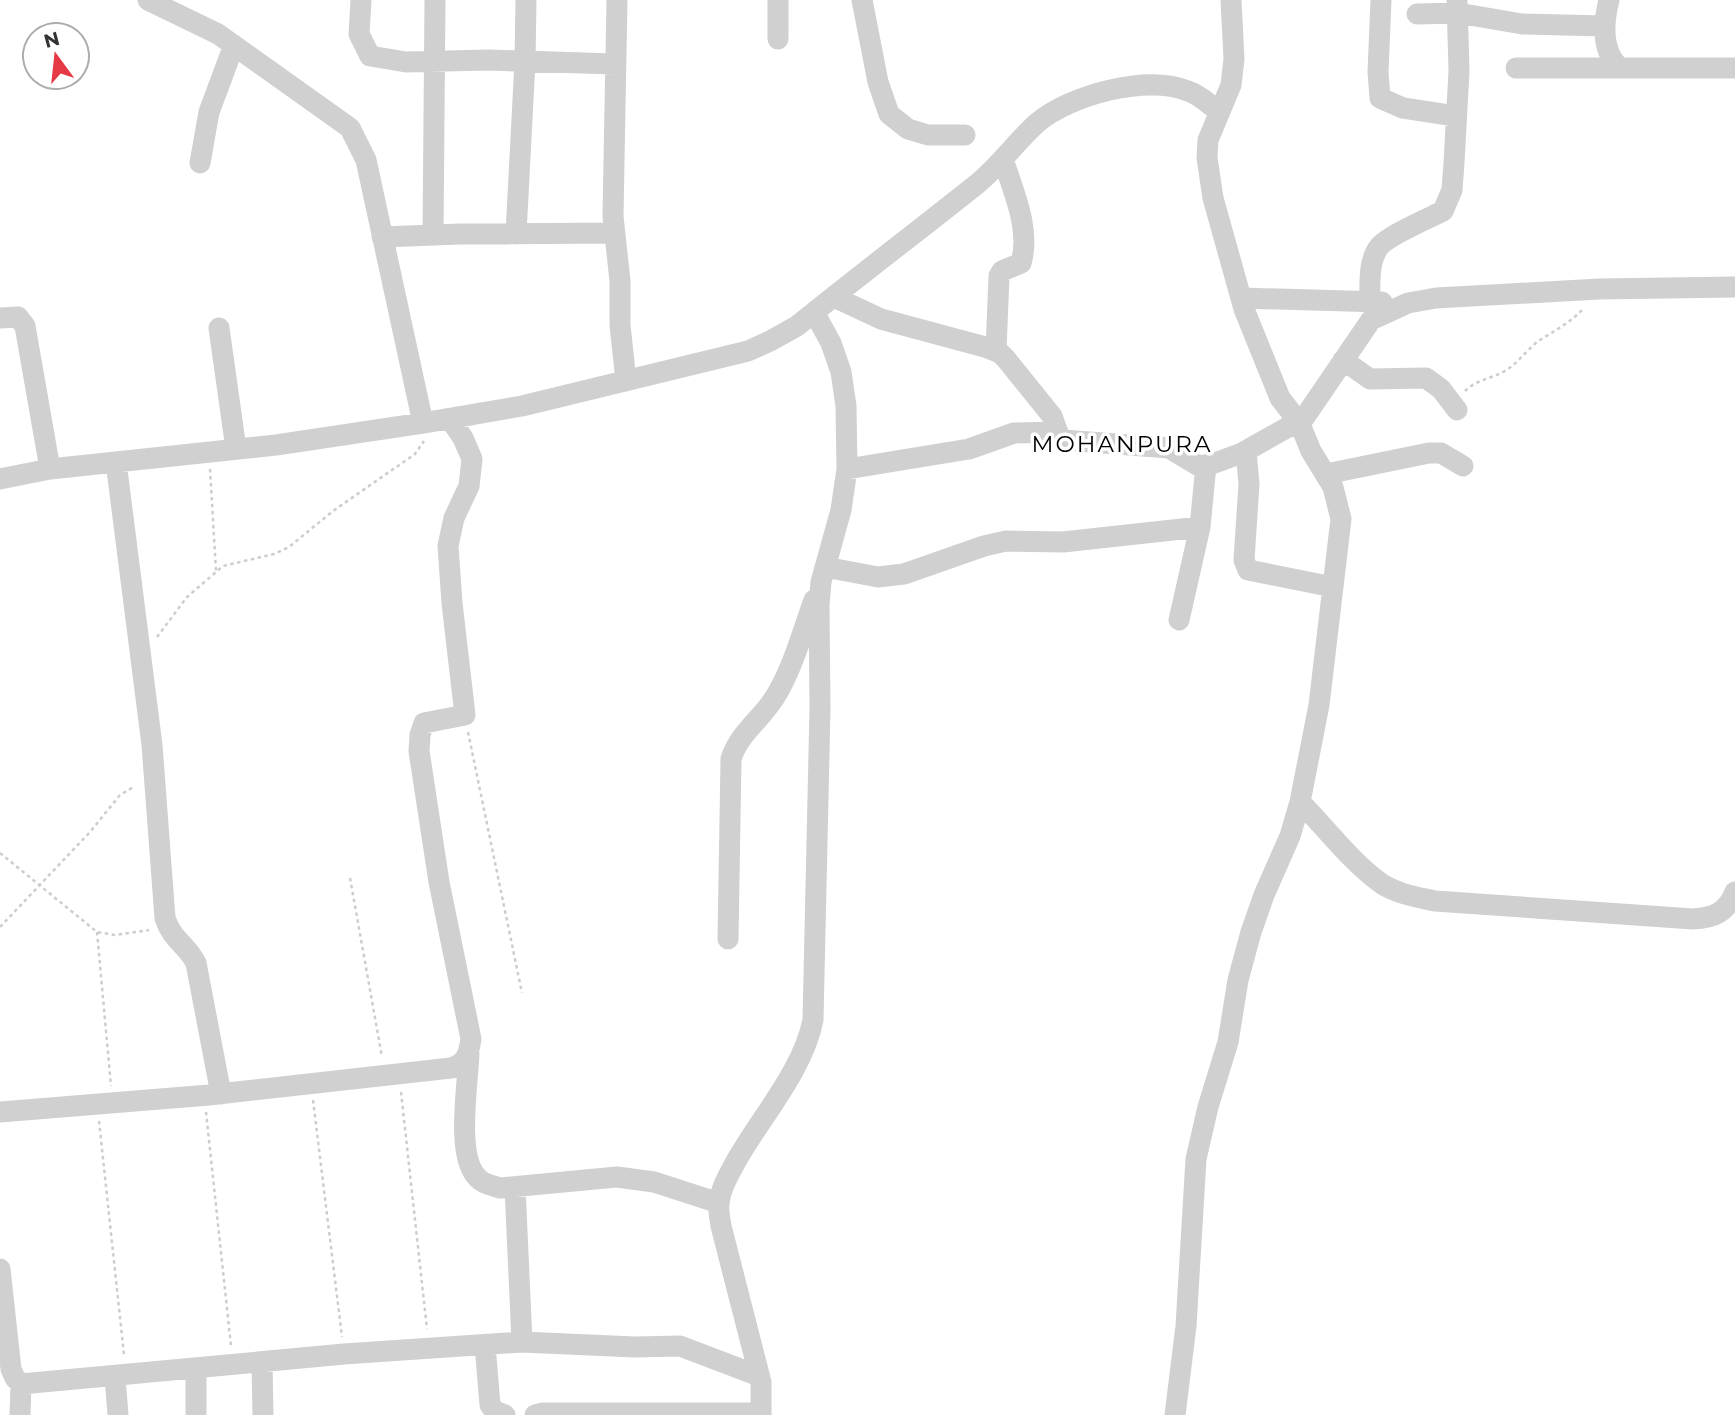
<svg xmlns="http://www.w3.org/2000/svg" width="1735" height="1415" font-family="Montserrat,sans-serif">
<rect width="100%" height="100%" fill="#fff"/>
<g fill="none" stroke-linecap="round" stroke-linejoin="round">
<path stroke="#cdcdcd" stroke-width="2.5" stroke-dasharray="3.5 3.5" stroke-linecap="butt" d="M1465 391C1476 380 1490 379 1503 372 1518 364 1527 349 1540 340 1556 330 1571 322 1584 308
M210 469 216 571
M157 637 187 597 223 566 274 554 289 547 333 511 415 454 424 441
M468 732 522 993
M0 853 97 932 115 935 149 930
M350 878 382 1057
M0 927 90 832 120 795 135 786
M97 932 111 1086
M401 1092 427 1329
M313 1100 342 1337
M206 1112 231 1346
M99 1121 124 1355"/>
<path stroke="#d0d0d0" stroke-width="21" d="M148 0 218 34 350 128 366 160 423 423
M361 0 359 34 370 56 406 62 488 60 615 64
M617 0 613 216 620 281V325L626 381
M862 0 878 82 889 114 908 129 928 135H965
M1381 0 1378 72 1380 98 1403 108 1455 116
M1609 0C1603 24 1601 51 1620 68
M1417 14 1458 13 1522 24 1605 26
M778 39V0
M1516 68H1735
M200 163 209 112 234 45
M516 234 525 61 526 0
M433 235 435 0
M382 237 460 234 615 233
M834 297 881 319 985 347 1000 353 1006 359 1052 416 1059 436 1063 440 1169 448 1199 466 1212 464 1242 453 1297 422
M1241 298 1382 302
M1370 302C1370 285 1368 261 1379 247 1387 236 1429 218 1443 211L1452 190 1454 163 1459 71 1457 0
M0 318 18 317 25 326 50 469
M219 328 236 449
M996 351 999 276 1002 271 1021 263C1031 229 1013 191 1003 159
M1343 360 1370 379 1426 378 1441 389 1457 410
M1300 424 1371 320 1408 303 1436 298 1599 289 1735 287
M1246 451 1249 484 1244 560 1248 570 1333 587
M116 462 152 745 165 918C172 940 187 945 196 963L221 1094
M847 469 969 449 1014 433 1058 432
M1326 474 1429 453H1441L1463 466
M0 479 50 469 276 445 423 423 522 406 748 351 770 341 797 326C856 278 917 232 977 184 999 166 1016 142 1037 123 1070 95 1147 74 1188 91 1200 95 1209 104 1219 112
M825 567 878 577 904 574 984 546 1006 541 1063 542 1200 527
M1179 620 1200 527 1206 465
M1300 802C1327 829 1351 862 1382 884 1398 894 1417 897 1435 901L1693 919C1714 918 1727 912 1735 892
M728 939 731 759C739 732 765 717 778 692 794 664 803 630 814 600
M469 1053C468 1084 456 1153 476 1176 482 1184 491 1185 500 1188L617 1177 654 1182 719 1203
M0 1112 209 1095 451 1068C466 1064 469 1053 471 1039L439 882 419 751 420 735 424 723 465 715 452 603 448 546 454 518 469 486 472 459 463 438 450 419
M515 1187 522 1342
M0 1269 11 1369 15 1378 21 1384 344 1354 522 1342 635 1347 680 1346 759 1376
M485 1345 490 1405 495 1411 505 1415
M262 1362 263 1415
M196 1369V1415
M115 1377 118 1415
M20 1415 21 1384
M535 1415 543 1413H761
M761 1415V1382L721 1226C720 1219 718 1211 719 1204 720 1190 728 1176 735 1163 760 1118 803 1071 813 1020L820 709 819 604 821 582 841 510 847 469 846 406 841 372 831 343 814 312
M1175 1415 1186 1326 1196 1159 1208 1107 1228 1042 1238 980 1251 932 1264 895 1290 836 1300 802 1319 705 1341 519 1333 487 1311 451 1300 424 1280 398 1244 309 1213 198 1207 158 1208 140 1231 85 1234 59 1231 0"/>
</g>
<g text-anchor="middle" stroke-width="7" stroke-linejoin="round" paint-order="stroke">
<g font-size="23" letter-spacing="2" fill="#000" stroke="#fff">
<text x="1122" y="452">MOHANPURA</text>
</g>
</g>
<g transform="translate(56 56) rotate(345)"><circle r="33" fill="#ffffff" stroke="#adadad" stroke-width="2"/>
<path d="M0-5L12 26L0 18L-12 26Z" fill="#e63946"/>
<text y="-10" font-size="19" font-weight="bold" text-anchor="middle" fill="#333333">N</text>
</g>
</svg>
